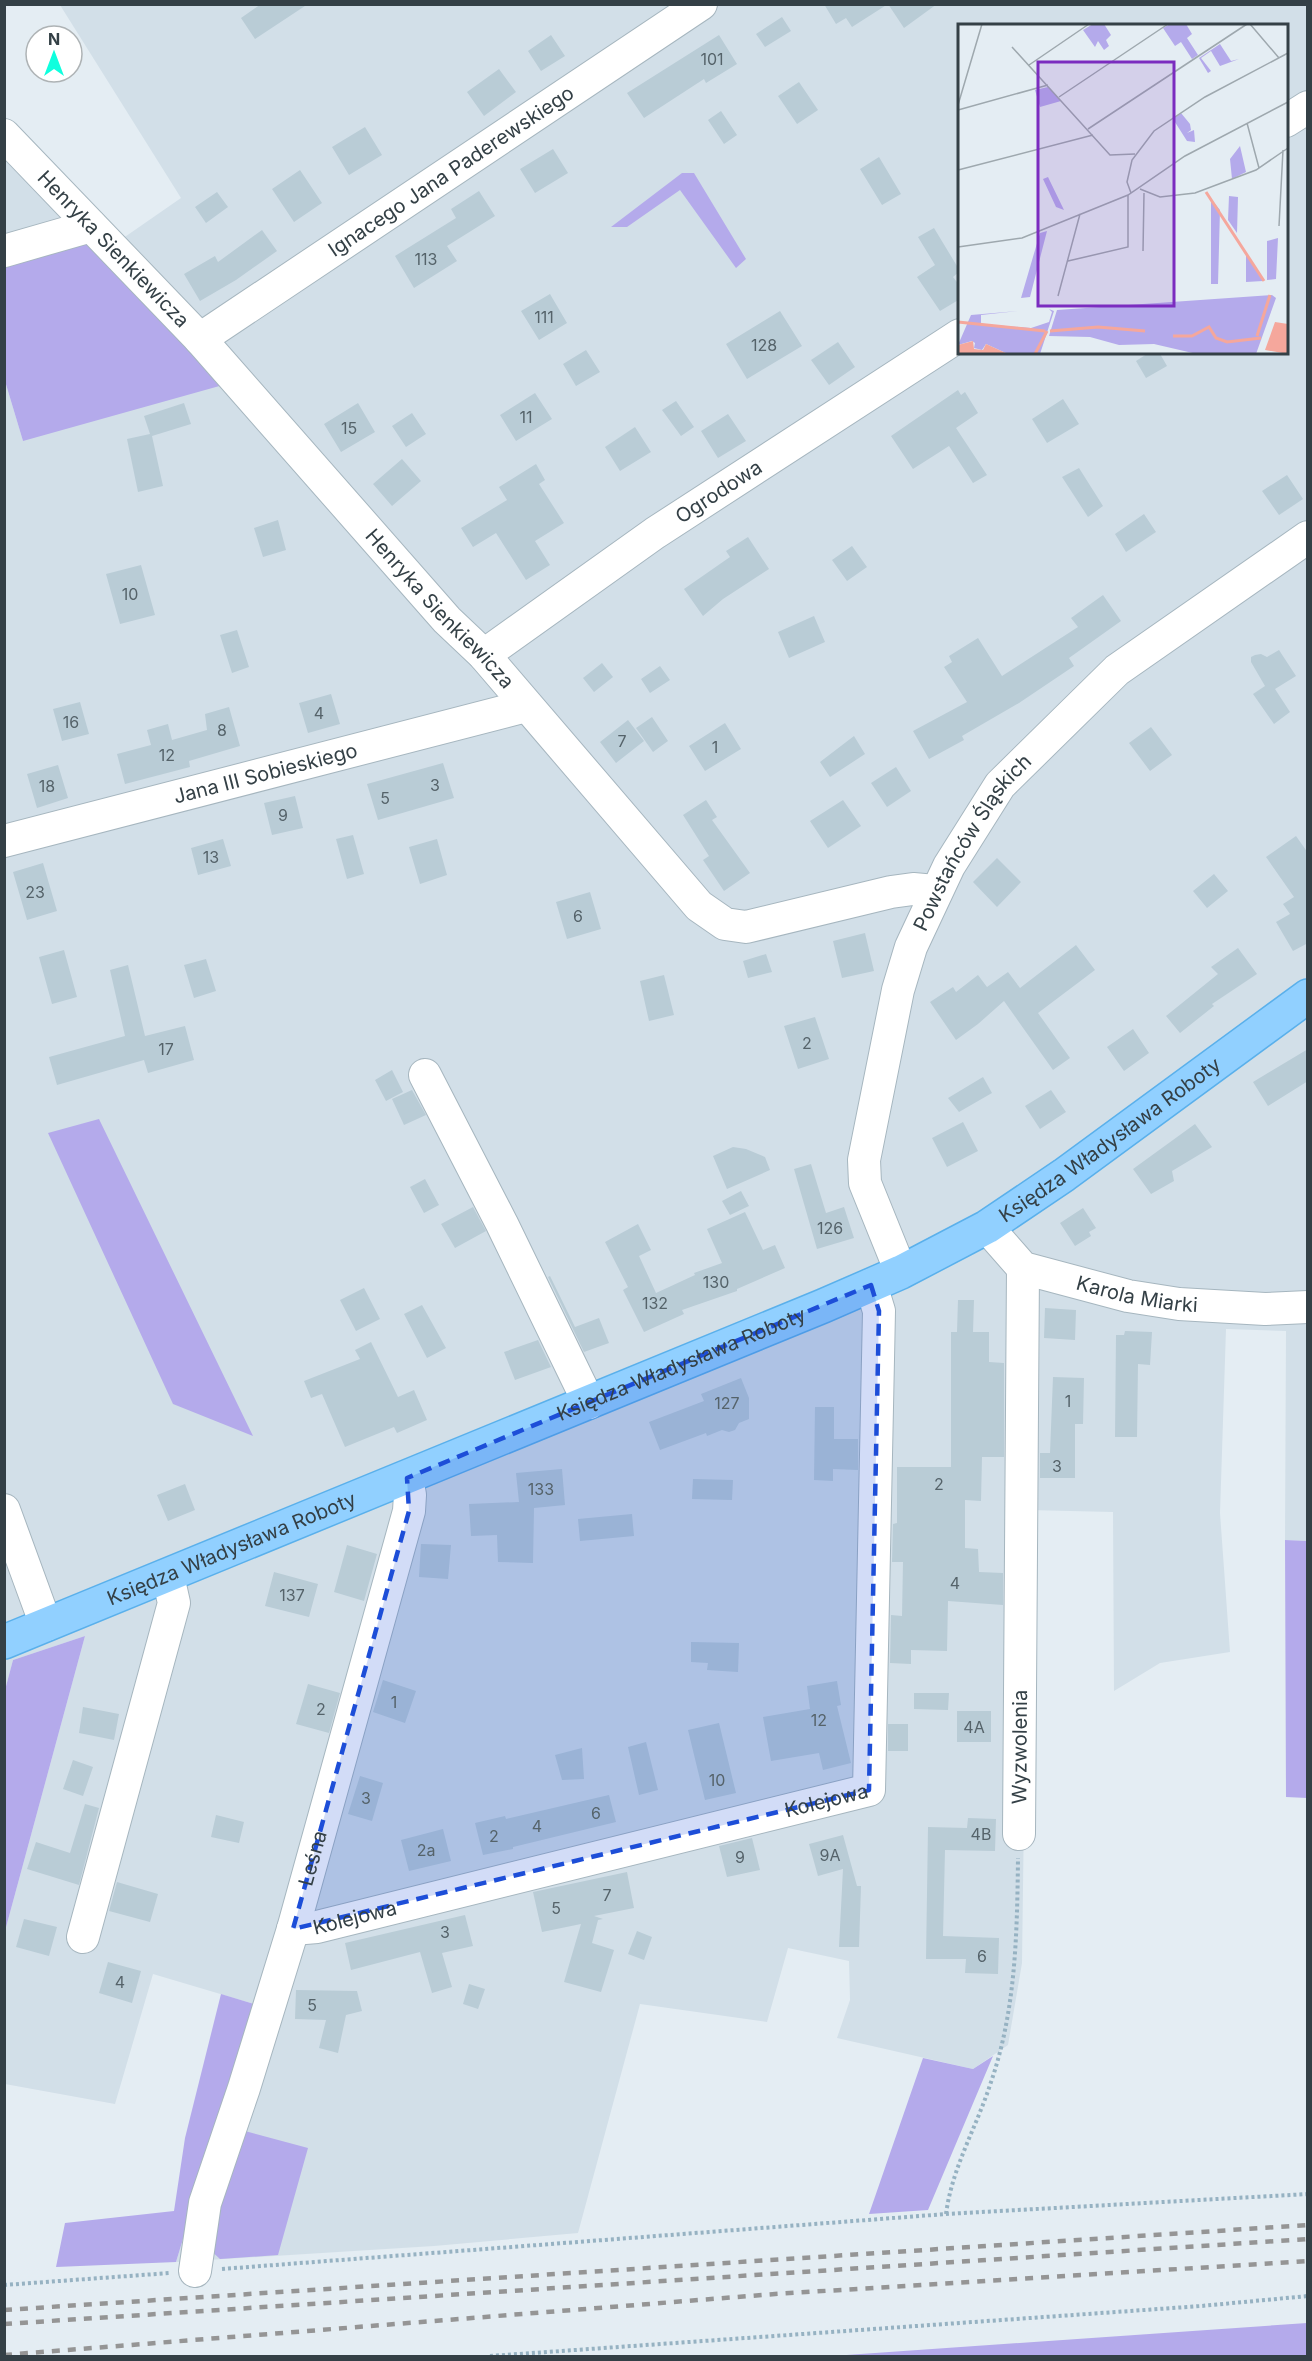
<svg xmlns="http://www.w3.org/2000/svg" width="1312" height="2361" font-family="Inter,sans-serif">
<rect width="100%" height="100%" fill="#e4edf3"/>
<path fill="#d2dfe8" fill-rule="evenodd" d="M60 5H1307V1541L1285 1540 1286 1331 1226 1329 1220 1513 1230 1652 1160 1663 1114 1691 1113 1512 1028 1510 1022 1963 1008 2045 973 2069 837 2038 850 2000 849 1961 788 1948 767 2022 640 2004 578 2233 434 2246 176 2262 254 2004 153 1974 115 2104 5 2084V1931L85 1636 13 1660 5 1690V381L23 441 119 241 181 198ZM960 26H1286V352H960Z
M5 152 72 222 5 242Z"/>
<path fill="#b4aaeb" d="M682 173H694L746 259 736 268 680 190 627 227H611Z
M93 241 223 385 23 441 5 381V265Z
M99 1119 253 1436 173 1404 48 1133Z
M1285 1540 1307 1541V1798L1286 1797Z
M85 1636 5 1931V1690L13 1660Z
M221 1994 254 2004 176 2262 56 2267 65 2223 174 2211 185 2138Z
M993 2056 928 2210 869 2214 923 2058 973 2069Z
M245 2131 308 2148 278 2255 220 2259 208 2248 221 2199Z
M1307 2323V2356H832Z"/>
<path fill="#b9ccd6" d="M261 4H308L255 39 241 18Z
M824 4H888L852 27 846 18 836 24Z
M888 4H937L904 28Z
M782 17 791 31 765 47 756 34Z
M551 35 565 56 541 71 528 51Z
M719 35 737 64 706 83 704 79 644 118 627 93Z
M499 69 516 92 484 116 467 92Z
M799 82 818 110 797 124 778 96Z
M721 111 737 135 724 144 708 120Z
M365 127 382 155 349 175 332 147Z
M553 149 568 173 535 193 520 169Z
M879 157 901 194 882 205 860 169Z
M300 170 322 203 294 222 272 189Z
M479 191 495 216 447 246 457 261 414 288 395 256 456 218 451 209Z
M217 192 228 207 206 223 195 207Z
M934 228 960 271 953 277 960 286V299L940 311 917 277 935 265 918 237Z
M262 230 277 251 236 280 200 301 184 274 215 256 218 262Z
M550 294 567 323 539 340 521 311Z
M780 311 802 346 747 379 726 344Z
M838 342 855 367 829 385 811 360Z
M586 350 600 372 576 386 563 364Z
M1150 352H1159L1167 366 1146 378 1136 361Z
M958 390 961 395 965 392 978 413 956 428 987 475 973 483 949 446 913 469 891 436Z
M535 393 552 419 516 441 500 415Z
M1063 399 1079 424 1047 443 1032 419Z
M676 401 694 427 681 436 662 410Z
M184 403 191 424 152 436 163 486 138 492 127 439 150 434 144 416Z
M358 403 375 432 341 452 324 424Z
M412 413 426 434 406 447 392 426Z
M728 414 746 441 718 458 701 431Z
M635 427 651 452 620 471 605 447Z
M402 459 421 481 392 506 373 484Z
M536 464 545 480 539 484 564 523 535 541 550 565 526 580 496 533 473 547 461 528 507 500 499 487Z
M1079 468 1103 506 1088 517 1062 477Z
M1287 475 1303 499 1279 515 1262 491Z
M1144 514 1156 532 1126 552 1115 534Z
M278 520 286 550 263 557 254 528Z
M748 537 769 569 723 599 703 616 684 589 730 557 726 551Z
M852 546 867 567 847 581 832 560Z
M141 565 155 615 120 624 106 574Z
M1103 595 1121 621 1069 658 1074 666 1019 703 962 736 964 740 929 759 913 731 967 702 944 667 952 662 949 656 978 638 1002 676 1078 627 1071 618Z
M814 616 825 642 789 658 778 632Z
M237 630 249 667 232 673 220 635Z
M1279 650 1296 676 1275 689 1290 712 1274 724 1253 694 1265 686 1251 662V657L1255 655 1261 654 1267 657Z
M602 663 613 677 594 692 583 678Z
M660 666 670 680 650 693 641 679Z
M331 694 340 724 308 733 299 703Z
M80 702 89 734 62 741 53 709Z
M229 707 240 746 189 761 190 767 125 784 117 754 151 745 147 730 168 724 172 740 207 730 205 714Z
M652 717 668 741 653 752 636 728Z
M628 720 644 741 616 763 600 742Z
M725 723 741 749 705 771 689 746Z
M1151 727 1172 755 1150 771 1129 743Z
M854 736 865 754 830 777 820 762Z
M443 763 454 798 378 820 367 784Z
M58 765 68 798 37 808 27 774Z
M896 767 911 791 887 807 871 783Z
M295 796 303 828 272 835 264 803Z
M706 800 717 817 712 820 750 873 724 891 703 860 709 856 683 815Z
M843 800 861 826 828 848 810 821Z
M353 835 364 874 347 879 336 839Z
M1296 836 1308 853V943L1293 951 1276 922 1290 914 1283 904 1294 897 1266 857Z
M223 839 231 866 198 875 191 848Z
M437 839 447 875 420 884 409 847Z
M997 858 1021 882 997 907 973 882Z
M43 863 57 911 27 920 13 872Z
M1214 874 1228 891 1207 908 1193 891Z
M590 892 601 929 567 939 556 902Z
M865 933 874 971 842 978 833 941Z
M1076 945 1095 970 1038 1013 1070 1058 1053 1070 1004 1001 978 1024 956 1040 930 1002 953 987 956 992 978 975 987 987 1008 972 1020 988Z
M1238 948 1257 974 1212 1004 1214 1006 1180 1033 1166 1016 1218 974 1211 967Z
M64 950 77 997 52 1004 39 957Z
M766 954 772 972 748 978 743 961Z
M206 959 216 991 194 998 184 965Z
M128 965 145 1036 185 1026 194 1060 148 1073 144 1060 57 1085 49 1057 125 1036 110 970Z
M664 975 674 1015 649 1021 640 981Z
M815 1017 829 1059 798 1069 784 1026Z
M1133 1029 1149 1053 1124 1071 1107 1047Z
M1308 1049V1081L1268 1106 1253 1082Z
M392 1070 403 1092 386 1101 375 1080Z
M983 1077 992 1093 959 1112 948 1098Z
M412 1090 426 1115 404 1125 392 1099Z
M1051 1090 1066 1112 1040 1129 1025 1106Z
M963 1122 978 1151 947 1167 932 1138Z
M1195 1124 1212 1147 1172 1171 1174 1181 1151 1194 1133 1169Z
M733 1147 746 1149 765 1157 770 1170 727 1189 713 1156Z
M811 1164 826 1213 844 1207 854 1238 817 1249 794 1169Z
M425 1179 439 1205 424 1213 410 1187Z
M741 1191 749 1206 730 1215 722 1201Z
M473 1207 486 1231 455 1248 441 1224Z
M1083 1208 1096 1228 1089 1232 1091 1236 1075 1246 1060 1223Z
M745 1212 763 1250 775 1245 785 1268 737 1289V1291L682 1310 684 1314 644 1332 623 1290 628 1287 605 1242 638 1224 651 1250 639 1256 656 1293 695 1275 694 1273 722 1263 707 1229Z
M550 1276 575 1327 599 1318 609 1343 584 1352 548 1277Z
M364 1288 380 1319 356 1331 340 1300Z
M958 1300H974L973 1332H989V1362L1004 1363V1457H982L981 1501 965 1500V1548L978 1549 979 1572 1003 1573V1605L948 1601 947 1651 911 1650V1664L890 1663 891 1615 902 1616 903 1562H892L893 1524 897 1523V1467H951V1332H957Z
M422 1305 446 1348 427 1358 404 1314Z
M1045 1308 1076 1310 1075 1340 1044 1338Z
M1125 1331 1152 1332 1150 1365 1138 1364 1137 1437H1115L1116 1335H1124Z
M538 1340 551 1367 515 1380 504 1352Z
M371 1342 398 1397 414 1390 427 1420 397 1433 394 1427 345 1447 322 1394 311 1398 304 1381 360 1359 355 1350Z
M1053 1377 1084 1378 1083 1424H1075V1478H1040V1453H1050Z
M741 1378 749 1398V1419L739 1423 735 1430 729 1432 722 1430 707 1436 706 1433 660 1450 649 1422 704 1401 701 1394Z
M815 1407H834V1439H858V1470L833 1469V1481L814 1480Z
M562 1469 565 1505 534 1508 533 1563 498 1562 497 1535 471 1536 469 1504 519 1502 516 1473Z
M693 1479 733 1480 732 1500 692 1499Z
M185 1484 195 1510 168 1521 157 1495Z
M632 1514 634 1536 580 1541 578 1519Z
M421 1544 451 1545 448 1579 419 1577Z
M347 1545 377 1554 364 1601 334 1592Z
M274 1572 318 1584 309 1617 265 1606Z
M691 1642 739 1643 738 1672 707 1670 708 1663 691 1662Z
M383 1680 416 1691 405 1723 373 1712Z
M837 1681 841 1705 837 1706 851 1763 823 1770 819 1753 771 1761 763 1717 810 1709 807 1686Z
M308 1684 340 1693 329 1733 296 1724Z
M914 1693H949L948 1710 914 1709Z
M83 1707 119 1714 114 1740 79 1733Z
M957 1711H991V1742H957Z
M719 1723 736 1793 705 1800 688 1730Z
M888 1724H908V1751H888Z
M646 1742 658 1790 639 1795 628 1747Z
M582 1748 584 1779 562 1780 555 1755Z
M73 1760 93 1767 83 1796 63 1789Z
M360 1776 383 1783 372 1821 348 1814Z
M609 1795 616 1822 513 1847V1849L483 1855 475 1823 505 1816 506 1819Z
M85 1804 99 1808 79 1885 27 1869 36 1842 70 1853Z
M216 1815 244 1822 239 1843 211 1837Z
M968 1818 996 1819 995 1851 945 1850 943 1936 999 1938 998 1974 965 1973 966 1959H926L928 1827 967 1828Z
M443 1829 451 1861 409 1871 401 1840Z
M843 1835 857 1886H861L859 1947H839L843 1869 818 1876 809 1844Z
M752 1838 760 1870 727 1877 719 1846Z
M627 1872 634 1908 594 1916 603 1919 598 1920 592 1943 614 1950 601 1992 564 1982 581 1924 542 1932 533 1892Z
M117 1882 158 1894 150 1922 109 1911Z
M465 1915 473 1946 442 1953 452 1987 432 1993 420 1952 351 1970 345 1943Z
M24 1919 57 1927 49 1956 16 1947Z
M637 1931 652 1937 644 1960 628 1954Z
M108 1962 141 1971 132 2003 99 1993Z
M469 1984 485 1989 478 2009 463 2004Z
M296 1990 357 1991 362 2011 346 2015 338 2053 319 2048 326 2020 295 2019Z"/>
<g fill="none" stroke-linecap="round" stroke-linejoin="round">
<defs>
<g id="minor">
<path d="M1286 121 1308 107"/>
<path id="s1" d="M4 135 200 339 447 620 484 655 699 906 725 924 746 927 891 892 913 889 935 891"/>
<path d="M4 251 91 226"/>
<path id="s2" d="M200 339 701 4"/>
<path id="s3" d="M484 655 655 533 960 335"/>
<path id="s4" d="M4 841 526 706"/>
<path d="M425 1075 502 1224 589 1403"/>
<path id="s5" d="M987 1227 1023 1268 1128 1296 1179 1304 1265 1309 1308 1307"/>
<path id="s6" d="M901 1272 865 1183 864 1160 898 990 911 947 949 866 1000 785 1117 670 1308 537"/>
<path d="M4 1510 46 1625"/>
<path id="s7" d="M1019 1834 1023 1268"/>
<path id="s8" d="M293 1929 317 1927 869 1790 879 1311 871 1285"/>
<path d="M83 1937 174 1603 168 1576"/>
<path id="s9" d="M195 2271 205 2203 244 2088 293 1929 409 1511 410 1495 407 1478"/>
</g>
<g id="major">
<path id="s10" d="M4 1642 823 1306 901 1272 987 1227 1064 1175 1308 996"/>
</g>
</defs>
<use href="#minor" stroke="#a6b6bf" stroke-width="34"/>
<use href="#major" stroke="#5ab0eb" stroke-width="36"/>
<path stroke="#96b2c2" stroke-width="4" stroke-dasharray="3 3" stroke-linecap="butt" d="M946 2214C952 2168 976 2128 990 2085 1016 2011 1017 1935 1018 1858
M222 2269 946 2214 1308 2194
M4 2285 170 2273
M490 2356 1201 2306 1308 2296"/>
<use href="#minor" stroke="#fff" stroke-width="32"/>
<use href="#major" stroke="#91d0ff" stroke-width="33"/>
<path stroke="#959595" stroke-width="4.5" stroke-dasharray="8 8" stroke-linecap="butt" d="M4 2310 1308 2225
M4 2324 1308 2239
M4 2355 775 2294 1308 2261"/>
</g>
<path fill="#1d4ed8" fill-opacity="0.2" stroke="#1d4ed8" stroke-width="4.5" stroke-dasharray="12 8" stroke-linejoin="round" d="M871 1285 879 1311 869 1790 293 1929 409 1511 407 1478Z"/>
<g text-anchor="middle" stroke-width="4.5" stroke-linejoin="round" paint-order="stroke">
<g font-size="16" fill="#55636a">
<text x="712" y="65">101</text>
<text x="426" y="265">113</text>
<text x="544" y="323">111</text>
<text x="764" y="351">128</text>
<text x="526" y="423">11</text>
<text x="349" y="434">15</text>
<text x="130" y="600">10</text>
<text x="319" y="719">4</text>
<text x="71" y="728">16</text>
<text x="222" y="736">8</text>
<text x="622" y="747">7</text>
<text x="715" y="753">1</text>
<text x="167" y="761">12</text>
<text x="435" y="791">3</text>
<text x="47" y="792">18</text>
<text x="385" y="804">5</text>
<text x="283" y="821">9</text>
<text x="211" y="863">13</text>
<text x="35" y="898">23</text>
<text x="578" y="922">6</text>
<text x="807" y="1049">2</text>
<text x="166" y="1055">17</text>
<text x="830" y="1234">126</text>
<text x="716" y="1288">130</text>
<text x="655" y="1309">132</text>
<text x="1068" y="1407">1</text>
<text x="727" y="1409">127</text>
<text x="1057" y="1472">3</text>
<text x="939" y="1490">2</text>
<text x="541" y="1495">133</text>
<text x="955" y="1589">4</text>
<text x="292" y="1601">137</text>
<text x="394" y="1708">1</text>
<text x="321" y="1715">2</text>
<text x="819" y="1726">12</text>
<text x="974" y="1733">4A</text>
<text x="717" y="1786">10</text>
<text x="366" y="1804">3</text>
<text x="596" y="1819">6</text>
<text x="537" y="1832">4</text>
<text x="981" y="1840">4B</text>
<text x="494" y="1842">2</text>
<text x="426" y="1856">2a</text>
<text x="830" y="1861">9A</text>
<text x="740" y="1863">9</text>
<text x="607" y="1901">7</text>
<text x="556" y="1914">5</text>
<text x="445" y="1938">3</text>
<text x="982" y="1962">6</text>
<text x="120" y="1988">4</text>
<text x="312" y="2011">5</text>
</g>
<g font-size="20" fill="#344046" stroke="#fff">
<text dy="7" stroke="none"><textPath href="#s2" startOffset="302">Ignacego Jana Paderewskiego</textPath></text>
<text dy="7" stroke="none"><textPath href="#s1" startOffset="158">Henryka Sienkiewicza</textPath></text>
<text dy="7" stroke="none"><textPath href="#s3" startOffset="286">Ogrodowa</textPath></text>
<text dy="7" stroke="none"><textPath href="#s1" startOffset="644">Henryka Sienkiewicza</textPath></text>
<text dy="7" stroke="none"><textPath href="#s4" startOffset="270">Jana III Sobieskiego</textPath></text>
<text dy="7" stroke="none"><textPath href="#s6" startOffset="459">Powstańców Śląskich</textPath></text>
<text dy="7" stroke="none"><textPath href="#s10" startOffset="1218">Księdza Władysława Roboty</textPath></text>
<text dy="7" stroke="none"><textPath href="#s5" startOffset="172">Karola Miarki</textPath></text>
<text dy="7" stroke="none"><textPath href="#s10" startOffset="732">Księdza Władysława Roboty</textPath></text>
<text dy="7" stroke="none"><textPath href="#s10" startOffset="246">Księdza Władysława Roboty</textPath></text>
<text dy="7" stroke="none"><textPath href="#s7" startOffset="87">Wyzwolenia</textPath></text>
<text dy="7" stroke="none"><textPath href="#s8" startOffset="549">Kolejowa</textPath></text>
<text dy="7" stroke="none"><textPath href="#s9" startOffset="430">Leśna</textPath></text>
<text dy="7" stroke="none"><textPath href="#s8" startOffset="63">Kolejowa</textPath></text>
</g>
</g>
<g transform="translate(958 24)">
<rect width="330" height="330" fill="#e4edf3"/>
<path d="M135 0H146L153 11 148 16 151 22 146 26 140 17 137 23 125 6ZM212 0H228L234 10 229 14 240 31 234 35 223 18 217 22 205 4ZM262 20 273 37 281 35 262 42 253 27 243 34 253 47 250 49 241 34ZM90 63 103 77 82 83 77 66ZM223 89 232 100 233 106 229 109 236 106 237 118 229 117 215 95ZM282 122 288 148 274 155 272 135ZM90 153 106 186 98 183 85 155ZM271 172 280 173 279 209 270 196ZM253 175 262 186 260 260H253ZM89 207 72 273 63 274 82 209ZM320 214 318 255 309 256V217ZM288 229 305 257 288 258ZM314 271 318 274 298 330H239L196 320 161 321 132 313 91 312 99 286ZM91 285 96 287 82 330H50L28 320 24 326 16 324 17 319 14 317 0 321 13 291 61 287 23 291V300L73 304 91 298 94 288Z" fill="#b4aaeb"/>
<path d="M317 298 330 300V330L307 326ZM15 317 16 325 25 326 28 320 50 330H0V321Z" fill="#f5a79c"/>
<path fill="none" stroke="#f5a79c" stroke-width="3" d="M248 168 306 257M0 298 87 307M92 307 140 303 187 307M215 312H234L251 303 258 314 269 318 303 314M299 312 312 271M77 330 89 307"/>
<path fill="none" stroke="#9ea8ae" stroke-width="1.5" d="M292 0 321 34M54 23 152 131 177 130M71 41 131 0M101 73 210 0M0 81 24 0M0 86 90 61M289 99 301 144M130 105 289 0M0 146 135 111M182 165 202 173 237 169 298 146 330 124M173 169 169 158 174 136 196 107 247 73 330 29M321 202 325 126M0 223 64 214 170 171 227 132 330 78M185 227 186 169M110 237 170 223V171M100 272 122 190"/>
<path fill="#7b2cbf" fill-opacity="0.15" stroke="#7b2cbf" stroke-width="3" d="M80 38H216V282H80Z"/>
<rect width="330" height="330" fill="none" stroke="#344046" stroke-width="3"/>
</g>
<rect width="1312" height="2361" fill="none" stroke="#344046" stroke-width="12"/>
<g transform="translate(54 54)"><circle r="28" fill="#ffffff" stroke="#aeb3b5" stroke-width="1.5"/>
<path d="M0-4.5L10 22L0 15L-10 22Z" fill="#0fffde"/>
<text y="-9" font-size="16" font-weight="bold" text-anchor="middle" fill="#344046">N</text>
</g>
</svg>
